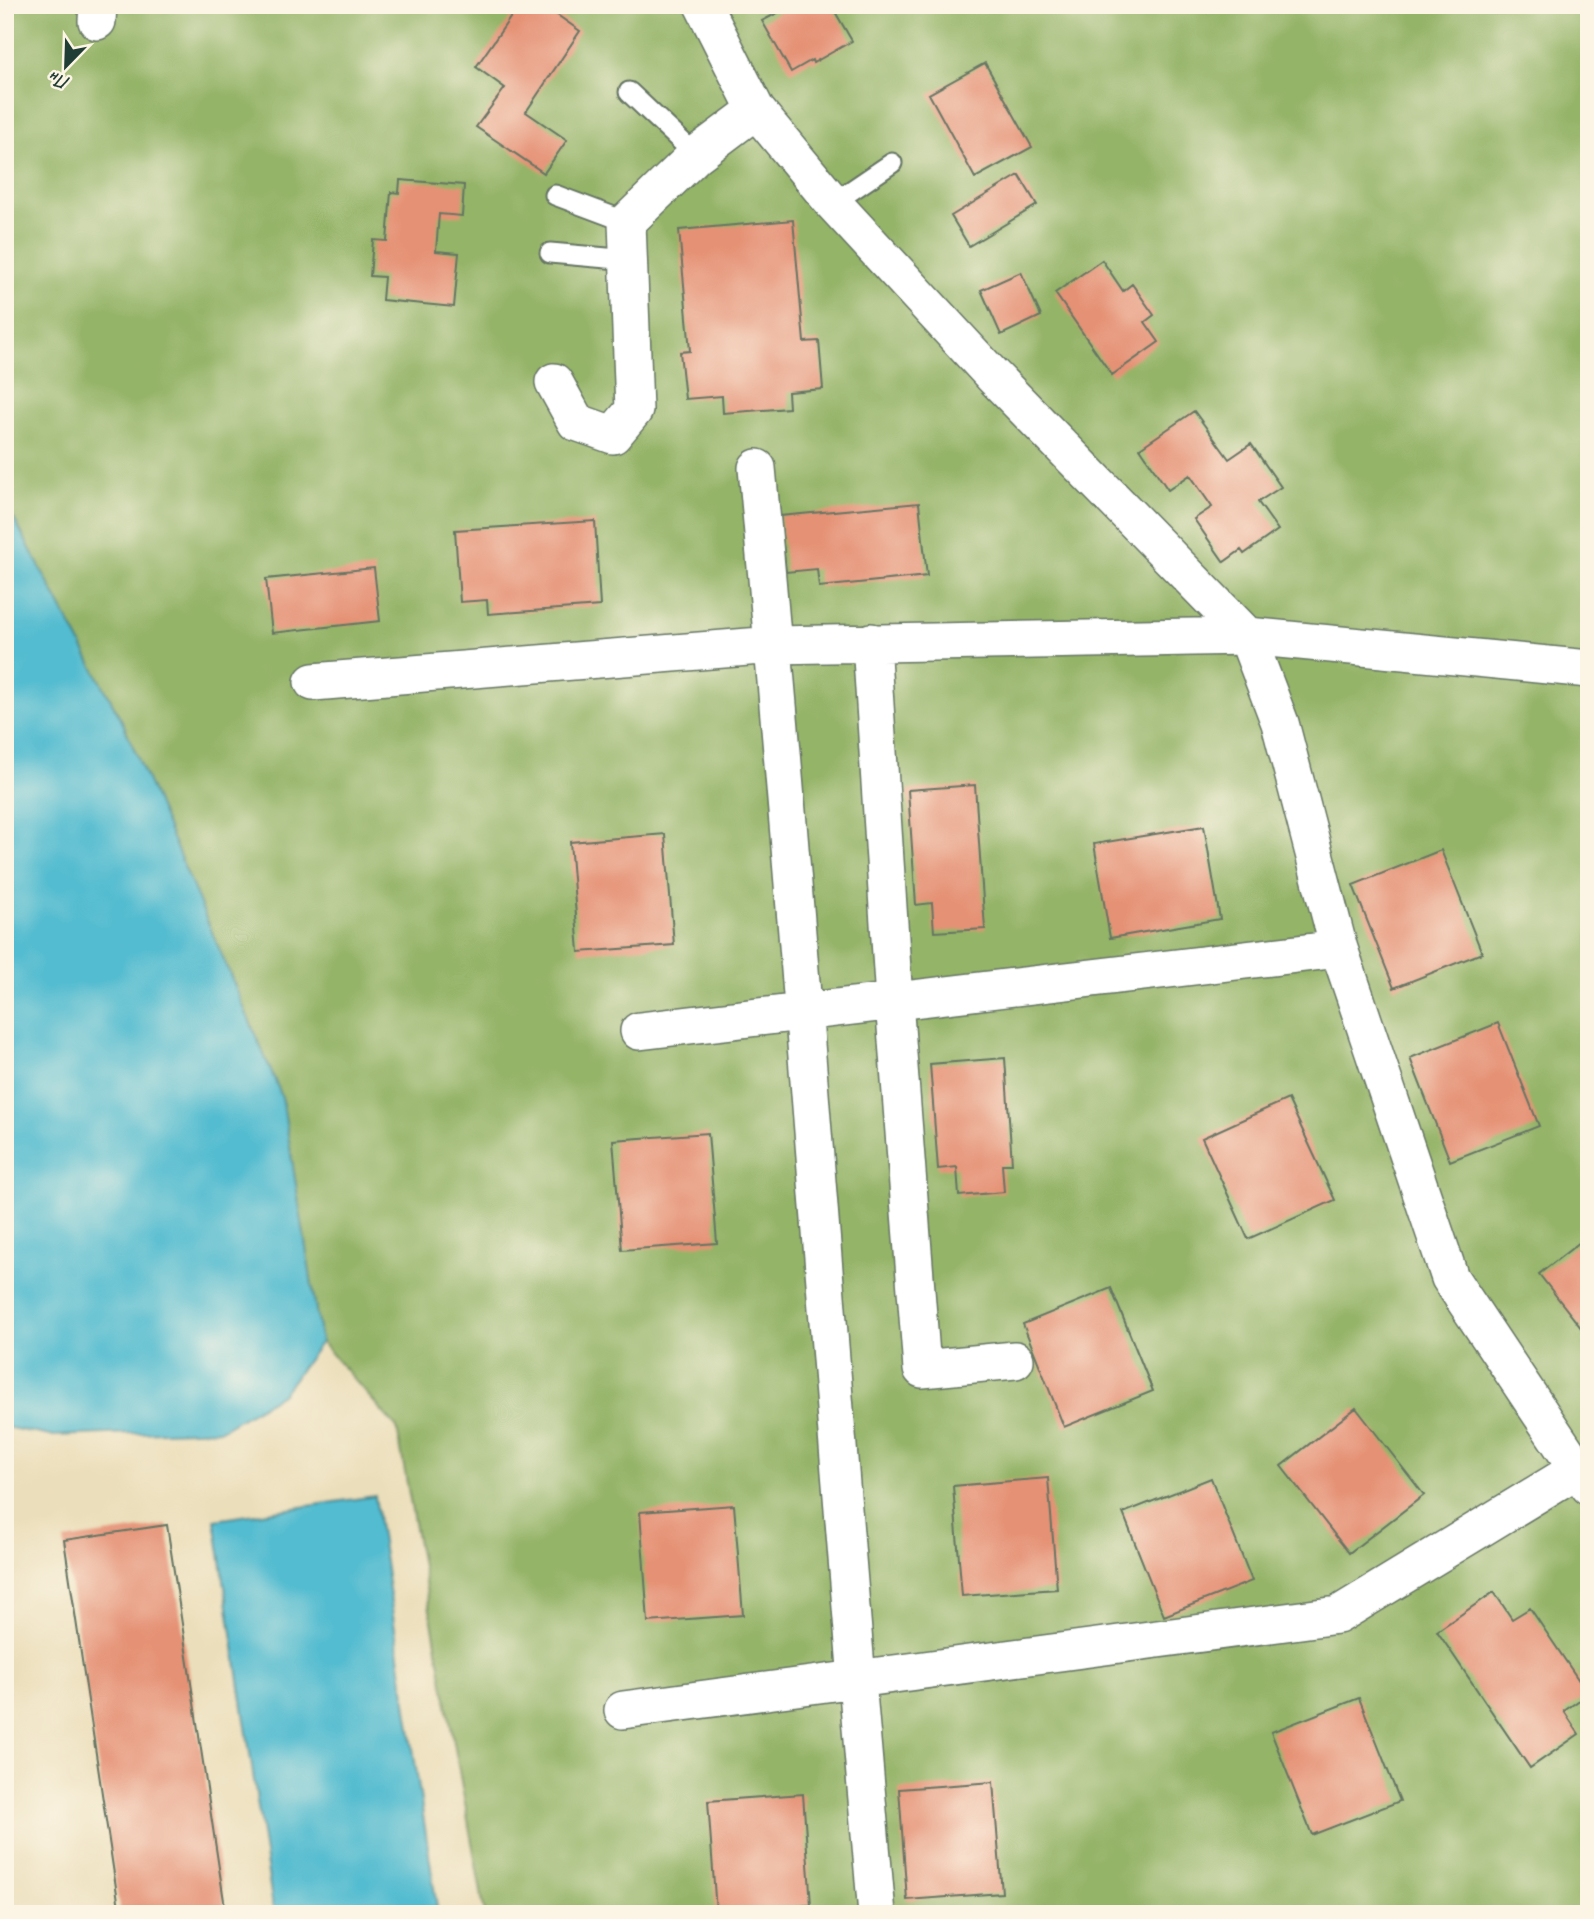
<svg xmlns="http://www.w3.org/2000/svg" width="1594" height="1919" font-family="Caveat,sans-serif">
<rect width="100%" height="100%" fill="#fcf5e5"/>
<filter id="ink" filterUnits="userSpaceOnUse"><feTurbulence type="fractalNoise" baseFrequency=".0143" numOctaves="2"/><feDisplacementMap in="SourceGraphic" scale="14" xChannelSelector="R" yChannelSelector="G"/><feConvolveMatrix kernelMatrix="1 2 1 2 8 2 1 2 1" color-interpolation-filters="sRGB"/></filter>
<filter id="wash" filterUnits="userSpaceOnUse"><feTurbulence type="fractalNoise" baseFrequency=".00686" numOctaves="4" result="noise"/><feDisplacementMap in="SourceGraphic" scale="28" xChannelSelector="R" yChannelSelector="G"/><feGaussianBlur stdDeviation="1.57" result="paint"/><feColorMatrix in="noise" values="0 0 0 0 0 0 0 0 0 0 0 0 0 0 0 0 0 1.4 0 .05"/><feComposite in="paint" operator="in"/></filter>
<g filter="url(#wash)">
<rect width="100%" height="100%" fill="#ebdeba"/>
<path fill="#94b468" stroke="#5a784e" stroke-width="2" d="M5 5H1589V1914H485L397 1428 321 1342 282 1097 123 723 5 502Z"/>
<path fill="#53bcd0" stroke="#397c82" stroke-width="2" d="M5 502 123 723 282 1097 321 1342 283 1393 221 1430 50 1436 5 1427Z
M375 1496 438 1914H274L215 1520Z"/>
<g id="blocks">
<path fill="#e59174" d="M519 5H543L580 31 526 112 567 140 544 173 476 127 505 88 476 67Z
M780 5H842L834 10 852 41 813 63 812 60 791 72 762 21 783 10Z
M985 63 1032 147 975 178 929 94Z
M1019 175 1037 205 969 246 951 216Z
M400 180 464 185 462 216 439 214 436 251 459 253 454 307 382 300 384 277 370 276 373 240 387 241 391 192 399 193Z
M793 220 804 342 819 341 823 389 788 392 789 408 723 413 722 396 685 399 680 352 690 351 679 230Z
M1102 260 1123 291 1132 284 1154 315 1145 322 1159 342 1112 375 1055 293Z
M1021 272 1041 316 1001 335 981 290Z
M1194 411 1229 459 1251 444 1281 487 1258 502 1278 530 1244 554 1241 550 1224 562 1194 519 1212 507 1190 475 1168 490 1140 448Z
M919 503 927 576 819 587 817 569 786 572 780 516Z
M595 521 600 606 488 614 487 600 460 602 455 530Z
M374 568 380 621 272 633 266 579Z
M975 785 985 929 934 932 932 903 916 905 908 790Z
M1204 826 1220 919 1110 938 1094 844Z
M665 834 674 945 579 952 570 842Z
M1441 850 1482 953 1394 988 1353 885Z
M1498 1023 1539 1126 1450 1161 1410 1058Z
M1005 1058 1012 1164H1002L1004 1192 959 1196 957 1167 938 1169 930 1064Z
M1288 1099 1335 1200 1248 1239 1202 1138Z
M708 1133 717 1243 622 1250 613 1140Z
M1589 1235V1338L1539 1274Z
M1111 1288 1153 1391 1064 1427 1023 1324Z
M1356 1408 1424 1495 1349 1553 1281 1466Z
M1048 1478 1057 1589 962 1596 953 1486Z
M1211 1478 1252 1581 1164 1616 1123 1513Z
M734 1505 743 1615 648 1622 640 1512Z
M167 1525 226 1914H120L64 1540Z
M1494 1592 1512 1619 1530 1608 1588 1694 1564 1711 1579 1734 1530 1768 1437 1631Z
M1359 1698 1400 1801 1312 1835 1271 1732Z
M993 1782 1002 1893 907 1900 899 1789Z
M803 1794 811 1905 716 1912 708 1801Z"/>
</g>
</g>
<g filter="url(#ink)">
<use href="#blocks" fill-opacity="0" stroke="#667563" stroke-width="2"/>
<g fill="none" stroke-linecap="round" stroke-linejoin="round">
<defs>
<path id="lane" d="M629 92 696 155
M555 195 627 222
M833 203 892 163
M550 253 630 260"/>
<path id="street" d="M97 21 98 5
M554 382 576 422 613 435 634 410 627 222 696 155 756 110
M757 468C802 950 834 1432 877 1914
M871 642 894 1001 922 1369 1015 1360
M1589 669 1247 636 1280 723 1339 949 1450 1278 1589 1486
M313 682 774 645 1247 636 992 375 833 203 756 110 703 5
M639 1031 1339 949
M623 1710 1338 1615 1578 1469"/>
</defs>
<use href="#lane" stroke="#667563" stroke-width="23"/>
<use href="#street" stroke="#667563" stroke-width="40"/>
<use href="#lane" stroke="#fff" stroke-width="19"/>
<use href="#street" stroke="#fff" stroke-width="37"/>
</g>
</g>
<rect width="1594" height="1919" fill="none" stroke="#fcf5e5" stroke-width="28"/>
<g transform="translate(66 66) rotate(203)" stroke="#fcf5e5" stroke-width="5" paint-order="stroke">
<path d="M0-5L12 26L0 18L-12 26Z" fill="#1f3d34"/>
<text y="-10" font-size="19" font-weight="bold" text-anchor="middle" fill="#1f3d34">Пн</text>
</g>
</svg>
